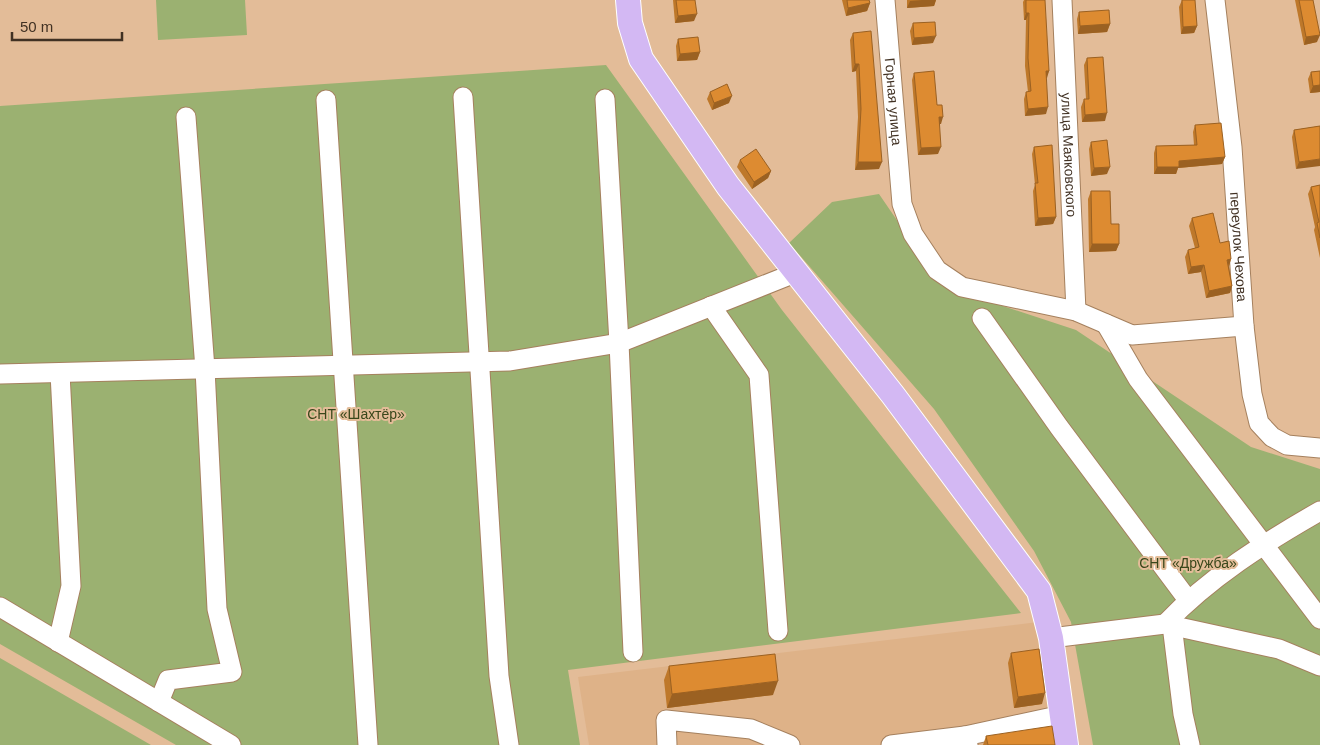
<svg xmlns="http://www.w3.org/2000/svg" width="1320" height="745" font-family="Helvetica,sans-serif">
<rect width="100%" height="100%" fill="#e3bc98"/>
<path fill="#deb288" d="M1038 622 1056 745H589L578 677Z"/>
<path fill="#9bb171" d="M156 0H245L247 35 158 40Z
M606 65 782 310 1021 613 568 670 580 745H176L0 644V106Z
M879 194 942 286 1076 330 1251 447 1320 469V745H1093L1071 622 1034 551 934 409 789 243 832 202Z
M0 658 151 745H0Z"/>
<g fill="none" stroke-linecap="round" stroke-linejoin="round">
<defs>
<g id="minor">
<path id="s1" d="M885 0 902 204 913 234 937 270 962 287 1076 311 1132 335 1244 326"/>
<path id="s2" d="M1062 0 1076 311"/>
<path id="s3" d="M1215 0 1232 147 1244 326 1252 394 1259 423 1272 437 1287 445 1320 448"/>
<path d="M463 97 499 676 509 745"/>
<path d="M605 99 619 343 633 652"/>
<path d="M326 100 368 745"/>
<path d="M711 306 759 375 778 631"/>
<path d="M982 318 1059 427 1188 600"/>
<path d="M1106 324 1138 379 1320 619"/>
<path d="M0 374 510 361 619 343 795 273"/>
<path d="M0 607 231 745"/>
<path d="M1165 624C1210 577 1264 543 1320 511"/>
<path d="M1172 625 1183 714 1190 745"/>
<path d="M1051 638 1165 624 1279 649 1320 666"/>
<path d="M58 642 71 586 60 373"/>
<path d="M159 702 168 680 232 672 217 609 205 369 186 117"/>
<path d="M667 745 666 720 751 729 790 745"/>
<path d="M891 745 965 736"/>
<path d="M968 745 965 736 1062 715"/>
</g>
<path id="major" d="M628 0 630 23 641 59 728 186 893 395 1039 591 1051 638 1066 745"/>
</defs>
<use href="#minor" stroke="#a5805e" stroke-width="21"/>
<use href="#major" stroke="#fff" stroke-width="26"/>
<use href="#minor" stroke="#fff" stroke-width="19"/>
<use href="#major" stroke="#d3b8f3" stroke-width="24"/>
</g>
<path fill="#be782a" d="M673 0H695L694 21 675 23Z
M842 0H869L870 3 867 11 846 16Z
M907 0H936L934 6 907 8Z
M1024 0H1026L1049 71 1046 78V114L1025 116 1024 99 1026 92H1028L1025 66 1026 20H1024L1023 2Z
M1182 0 1197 26 1194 33 1181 34 1179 7Z
M1295 0H1313L1317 42 1304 45Z
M1079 12 1110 24 1107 32 1078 34 1077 19Z
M913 23 933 43 912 45 910 31Z
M853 33 879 169 855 170 858 117 856 71 852 72 850 40Z
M678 39 700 52 697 60 677 61 676 46Z
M1087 58 1105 121 1082 122 1081 107 1084 99H1086L1084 65Z
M1320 71V92L1310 93 1308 79 1311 72Z
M914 73 937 105 941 124H939L938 154 918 155 912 80Z
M710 92 729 103 712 110 707 99Z
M1195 125 1225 157 1222 164 1178 168 1176 174H1154V153L1156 146 1194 145 1193 132Z
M1320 126 1296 169 1292 137 1294 130Z
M1091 142 1107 174 1091 176 1089 149Z
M1034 147 1056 217 1053 224 1035 226 1033 191 1035 185 1032 154Z
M740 160 771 171 768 178 752 189 737 167Z
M1320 185V258L1314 230 1315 227 1308 194 1311 187Z
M1091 191 1111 224 1119 244 1116 251 1089 252 1088 199Z
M1192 218 1220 243 1231 259 1229 266 1232 286 1230 293 1206 298 1201 272 1188 274 1185 257 1188 250 1195 248 1189 226Z
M1011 653 1042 704 1014 708 1008 663Z
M669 666 773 695 667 708 664 680Z
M986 736 1055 745H983Z"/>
<path fill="#9b6122" d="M922 0H936L934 6 907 8 910 1Z
M870 3 867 11 846 16 848 8Z
M1026 13H1029L1026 20H1024Z
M697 14 694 21 675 23 678 16Z
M1110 24 1107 32 1078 34 1080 26Z
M1197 26 1194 33 1181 34 1183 27Z
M1320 35 1317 42 1304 45 1306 37Z
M936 36 933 43 912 45 914 38Z
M700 52 697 60 677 61 680 54Z
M855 64H859L856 71 852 72Z
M1046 71H1049L1047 78 1043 79Z
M1320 85V92L1310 93 1313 86Z
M732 96 729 103 712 110 714 103Z
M1048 107 1046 114 1025 116 1028 109Z
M1107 113 1105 121 1082 122 1085 115Z
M939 117H943L941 124H936Z
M941 147 938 154 918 155 921 148Z
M1225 157 1222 164 1178 168 1176 174H1154L1157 167 1179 161Z
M1320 159V166L1296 169 1299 162Z
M858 162H882L879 169 855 170Z
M1110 167 1107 174 1091 176 1094 168Z
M771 171 768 178 752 189 754 182Z
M1056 217 1053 224 1035 226 1038 218Z
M1092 244H1119L1116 251 1089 252Z
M1231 259 1229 266 1227 260Z
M1204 265 1201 272 1188 274 1191 267Z
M1232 286 1230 293 1206 298 1209 291Z
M778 681 773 695 667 708 672 694Z
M1045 693 1042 704 1014 708 1018 697Z"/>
<path fill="#dd8b31" stroke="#9b6122" d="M676 0H695L697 14 678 16Z
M847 0H869L870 3 848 8Z
M1026 0H1045L1049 71H1046L1048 107 1028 109 1026 92 1031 91 1028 58 1029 13H1026Z
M1182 0H1195L1197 26 1183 27Z
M1299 0H1313L1320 35 1306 37Z
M1109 10 1110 24 1080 26 1079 12Z
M935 22 936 36 914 38 913 23Z
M871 31 882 162H858L861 109 859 64H855L853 33Z
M698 37 700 52 680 54 678 39Z
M1103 57 1107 113 1085 115 1084 99H1089L1087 58Z
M934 71 937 105H942L943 117H939L941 147 921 148 914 73Z
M1320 71V85L1313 86 1311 72Z
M727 84 732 96 714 103 710 92Z
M1221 123 1225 157 1179 161V167H1157L1156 146 1197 145 1195 125Z
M1320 126V159L1299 162 1294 130Z
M1107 140 1110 167 1094 168 1091 142Z
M1052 145 1056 217 1038 218 1035 183H1038L1034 147Z
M756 149 771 171 754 182 740 160Z
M1320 185V238L1317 223 1319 222 1311 187Z
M1091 191H1110L1111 224H1119V244H1092Z
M1213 213 1220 243 1229 241 1231 259 1227 260 1232 286 1209 291 1204 265 1191 267 1188 250 1199 247 1192 218Z
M1039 649 1045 693 1018 697 1011 653Z
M775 654 778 681 672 694 669 666Z
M1052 726 1055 745H988L986 736Z"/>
<g text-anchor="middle" stroke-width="4" stroke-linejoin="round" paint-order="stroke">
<g font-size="14" fill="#413123" stroke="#e3bc98">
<text dy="5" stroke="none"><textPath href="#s1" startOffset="102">Горная улица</textPath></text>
<text dy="5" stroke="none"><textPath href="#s2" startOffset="155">улица Маяковского</textPath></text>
<text dy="5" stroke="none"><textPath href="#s3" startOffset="248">переулок Чехова</textPath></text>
</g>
<g font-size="14" fill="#39471b" stroke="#e3bc98">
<text x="356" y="419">СНТ «Шахтёр»</text>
<text x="1188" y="568">СНТ «Дружба»</text>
</g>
</g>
<path d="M12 32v8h110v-8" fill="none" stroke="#413123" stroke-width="2.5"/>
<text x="20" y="32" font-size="15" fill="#413123" stroke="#e3bc98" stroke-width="4" paint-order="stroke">50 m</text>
</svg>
